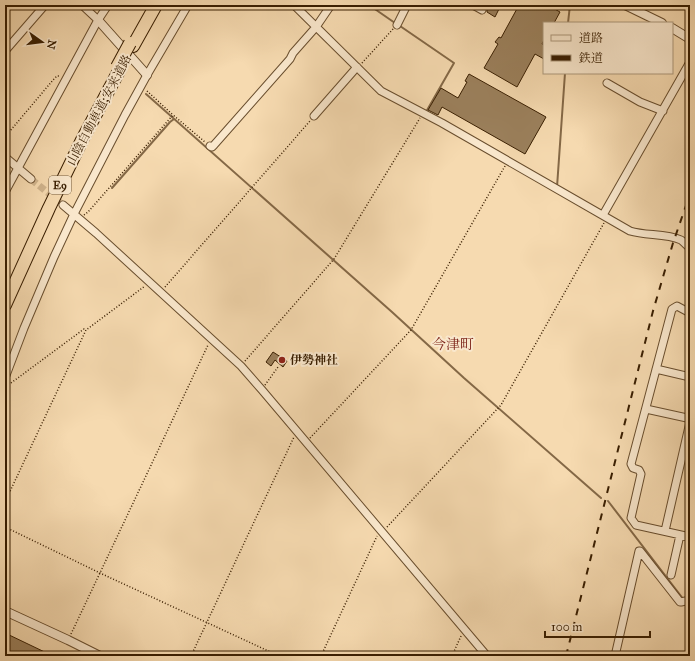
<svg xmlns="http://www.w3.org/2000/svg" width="695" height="661" font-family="'IM FELL Great Primer','Noto Serif JP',serif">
<rect width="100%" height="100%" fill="#f6dab0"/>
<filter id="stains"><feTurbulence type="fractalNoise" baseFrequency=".005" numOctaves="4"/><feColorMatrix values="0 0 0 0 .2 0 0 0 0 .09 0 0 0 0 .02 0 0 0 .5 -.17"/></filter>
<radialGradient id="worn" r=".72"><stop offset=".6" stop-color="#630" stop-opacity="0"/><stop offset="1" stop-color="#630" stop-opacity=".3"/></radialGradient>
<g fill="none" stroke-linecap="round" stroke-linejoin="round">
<path stroke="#846846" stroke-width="2" d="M90 5 94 9
M369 5 395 23
M568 23 570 5
M400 26 454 63 426 112 428 113
M146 94 392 312 464 378 601 498
M557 187 565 73
M112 188 170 122 174 119
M608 501 684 600
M687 604 690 607"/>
</g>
<path fill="#9b805c" stroke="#391e01" d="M487 5H501L495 17 487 12V10L486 7Z
M519 5H552L551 7 560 12 554 23H544V40L542 44 544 45V59L535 54 517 87 484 68 498 44 495 42 499 37 501 38Z
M469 74 546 117 525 154 442 107 438 115 428 110 441 88 458 98 467 82 465 81Z
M273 352 287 361 283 367 275 360 271 366 266 362Z
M5 633 53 656H5Z"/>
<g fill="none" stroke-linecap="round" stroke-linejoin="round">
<path stroke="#d0b48d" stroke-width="7" stroke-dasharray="7 3.5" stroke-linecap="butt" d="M31 179 63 205"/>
<defs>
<path id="minor" d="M82 5 98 20
M294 5 381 91 442 123 630 231C646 236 666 233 681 240 684 242 687 246 690 248
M473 5 482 10
M397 25 407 5
M5 51 45 5
M607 83 640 102 663 111
M314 116 357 67
M210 146 212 147 214 145 290 59 293 53 316 27 331 5
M5 157 31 179
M5 192 98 20 108 5
M63 205 96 233 241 366 262 390 487 656
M603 215 690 62
M690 313 677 306 672 309 631 464 633 468 639 470 641 474 631 518 636 525 690 537
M656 369 690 377
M5 378 24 328 54 257 74 214 125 115 147 75 188 5
M646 409 687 418 690 421
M665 531 690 422
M671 575 680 535
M615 656 639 551H640L680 602H681L690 600
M690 656V655"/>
<path id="tertiary" d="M625 5 662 23
M98 20 147 75
M672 28 690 39
M5 611 68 640 100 656"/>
<path id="motorway" d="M133 46 156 5
M5 305 49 208 82 140 120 69"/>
</defs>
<use href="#minor" stroke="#684d2d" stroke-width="9"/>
<use href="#tertiary" stroke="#684d2d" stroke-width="10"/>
<use href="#motorway" stroke="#391e01" stroke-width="14"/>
<path stroke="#391e01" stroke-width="1.5" stroke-dasharray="1 2" stroke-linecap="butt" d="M362 63 393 29
M147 91 173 115
M5 137 53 80 57 76H59
M84 215 88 212 173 115 205 142
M165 287 310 121
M245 361 334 259 420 118
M11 383 84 329 85 330
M265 385 278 367
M310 438 411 330 505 166
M5 502 86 330 145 286
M5 527 100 573 279 656
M387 527 501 405 604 223
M71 634 208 345
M191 656 294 437
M321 656 377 536
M452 656 461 636"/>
<use href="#minor" stroke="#f9e7cc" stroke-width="7"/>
<use href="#tertiary" stroke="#f9e7cc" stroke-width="8"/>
<use href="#motorway" stroke="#f6dab0" stroke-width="12"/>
<path stroke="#391e01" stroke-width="2" stroke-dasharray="7 7" stroke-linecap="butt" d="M566 656 653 311 673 243 690 194"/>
<defs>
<path id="motorway-bridge" d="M117 67 130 43"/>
</defs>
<use href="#motorway-bridge" stroke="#391e01" stroke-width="14" stroke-linecap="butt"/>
<use href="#motorway-bridge" stroke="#f6dab0" stroke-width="12"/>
</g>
<circle fill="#8f2418" stroke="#f9e7cc" stroke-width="1.5" cx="282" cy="360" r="4"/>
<g text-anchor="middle" stroke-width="4" stroke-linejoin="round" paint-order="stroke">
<rect fill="#f9e7cc" stroke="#735a3e" stroke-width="1" x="49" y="176" width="22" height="18" rx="3"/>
<g font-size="11" font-weight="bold" fill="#391e01">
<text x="60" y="189">E9</text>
</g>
<g font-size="12" fill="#391e01" stroke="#f9e7cc">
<text transform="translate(99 110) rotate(-62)" y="4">山陰自動車道;安来道路</text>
</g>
<g font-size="12" font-weight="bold" fill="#391e01" stroke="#f9e7cc" text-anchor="start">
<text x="290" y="364">伊勢神社</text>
</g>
<g font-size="14" fill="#7a1f14" stroke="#f9e7cc">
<text x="453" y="349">今津町</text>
</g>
</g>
<rect width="695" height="661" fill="none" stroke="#f6dab0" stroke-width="20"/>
<rect x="6" y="6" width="683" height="649" fill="none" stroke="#391e01" stroke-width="2"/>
<rect x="10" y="10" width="675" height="641" fill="none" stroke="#391e01"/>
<rect x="543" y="22" width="130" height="52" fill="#f9e7cc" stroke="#ac977b"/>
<rect x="551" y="35" width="20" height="6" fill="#f9e7cc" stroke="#ac977b"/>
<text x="579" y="42" font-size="12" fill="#391e01">道路</text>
<rect x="551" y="55" width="20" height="6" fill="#391e01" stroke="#ac977b"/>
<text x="579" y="62" font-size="12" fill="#391e01">鉄道</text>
<g transform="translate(42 42) rotate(104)" stroke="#f9e7cc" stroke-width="3" paint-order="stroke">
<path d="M0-3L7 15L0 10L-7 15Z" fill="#391e01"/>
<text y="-6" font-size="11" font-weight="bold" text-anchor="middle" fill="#391e01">N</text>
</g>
<path d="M545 631v6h105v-6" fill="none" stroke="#391e01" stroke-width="2"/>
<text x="551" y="631" font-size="12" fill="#391e01" stroke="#f9e7cc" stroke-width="3" paint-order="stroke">100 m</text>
<rect width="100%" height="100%" filter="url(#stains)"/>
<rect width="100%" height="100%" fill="url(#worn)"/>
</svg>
